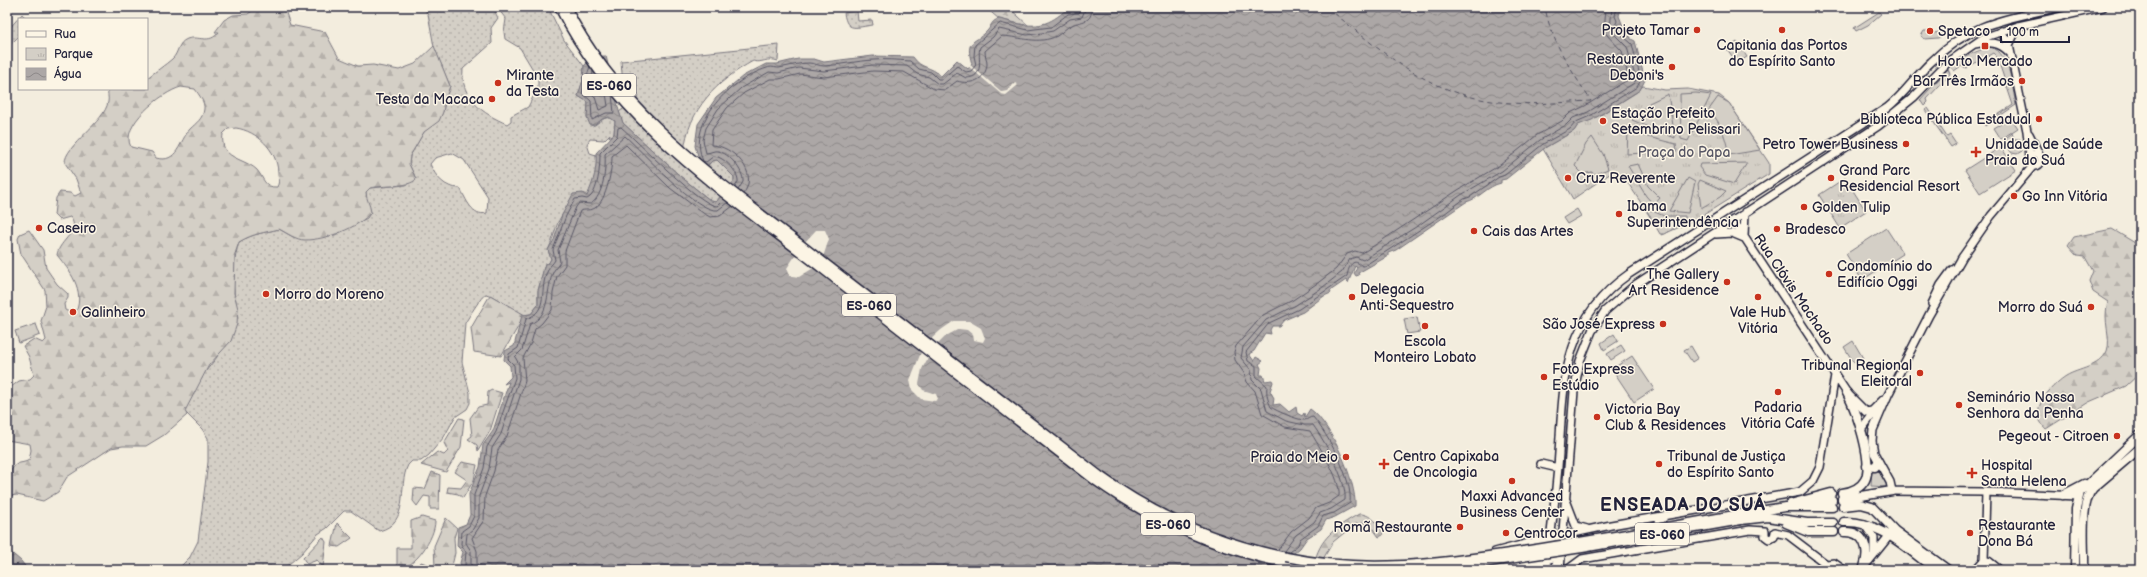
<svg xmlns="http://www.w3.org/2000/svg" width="2147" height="577" font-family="'Balsamiq Sans',sans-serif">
<defs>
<pattern id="grass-dots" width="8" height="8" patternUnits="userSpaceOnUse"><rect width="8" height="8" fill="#d4cfc6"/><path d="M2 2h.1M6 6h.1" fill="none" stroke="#b6b1ab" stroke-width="1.8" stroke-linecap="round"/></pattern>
<pattern id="forest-firs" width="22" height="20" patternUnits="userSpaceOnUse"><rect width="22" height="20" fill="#d4cfc6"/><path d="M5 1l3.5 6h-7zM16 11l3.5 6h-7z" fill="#b6b1ab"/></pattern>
<pattern id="park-tufts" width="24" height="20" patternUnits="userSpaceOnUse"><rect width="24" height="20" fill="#d4cfc6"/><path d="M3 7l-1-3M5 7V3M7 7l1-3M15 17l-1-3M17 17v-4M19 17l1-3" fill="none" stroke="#b6b1ab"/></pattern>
<pattern id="water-waves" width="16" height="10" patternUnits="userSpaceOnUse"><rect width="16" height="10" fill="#aca7a6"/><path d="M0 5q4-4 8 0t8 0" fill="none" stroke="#8c8888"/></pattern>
</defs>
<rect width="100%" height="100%" fill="#f3edde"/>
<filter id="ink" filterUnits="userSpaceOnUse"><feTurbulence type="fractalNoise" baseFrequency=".025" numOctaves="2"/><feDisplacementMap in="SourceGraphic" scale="8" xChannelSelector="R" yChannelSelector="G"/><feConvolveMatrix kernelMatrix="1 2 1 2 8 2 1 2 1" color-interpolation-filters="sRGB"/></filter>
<g filter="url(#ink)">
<path fill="url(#grass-dots)" stroke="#7b7880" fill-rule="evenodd" d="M423 7H548L564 40 584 66 583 80 578 96 588 102 587 118 592 126 607 117 615 121 614 134 609 137 610 134 604 140 590 139 587 144 590 153 596 155C598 166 595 187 587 196 580 204 567 207 562 215 555 225 554 239 548 250L551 259 548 264H545L538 291V305L531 314 522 315 492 296 486 294C481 296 469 317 465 323L462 362 470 393V403L467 409 455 417 444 437 429 455 421 461H412L408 465C397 487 411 523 379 531L351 511H344L327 528 318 534 302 553 282 570H177L190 557 198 541 208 462V438L202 429 184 411 202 376 217 357 236 301C231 285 234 257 239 242 254 233 264 233 279 229L293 237H321L335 235 367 218 371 212 366 199V192L370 188 406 185 416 179 409 164 410 156 424 132 443 112 445 100 450 86 434 47 428 14ZM498 9 506 19 504 32 505 39 520 48 538 78V87L528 107 511 116V121L507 124C483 114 460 98 463 69L492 43 491 28 498 18 495 12ZM452 153 464 160 488 197 487 213C472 217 466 199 460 188 444 188 436 177 430 164L435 158Z
M857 11 858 21 872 20 873 25C856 27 847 33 844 13Z
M22 14 27 19H19V36L10 45 7 42V31Z
M779 45 778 61C767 57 762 64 753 61 717 81 688 109 684 152L704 170 712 161 717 160 734 177V181L716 202 711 201 680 176 623 123 619 112 639 97 628 82 623 85 621 61ZM668 132 677 140 666 151 658 144ZM715 171 722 177 713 189 705 183Z"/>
<path fill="url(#forest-firs)" stroke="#7b7880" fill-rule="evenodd" d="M257 7H284L290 25 325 32 339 58 358 66 373 65 399 70 415 64 434 46 450 86 445 100 443 112 439 121 424 132 410 156 409 164 416 179C410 188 381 185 370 188L366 192C366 199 370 204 371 212 359 228 325 240 305 240 296 240 287 233 279 229 264 233 254 233 239 242L235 254 234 293 238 309 237 324 231 341 209 365 185 411 187 415 164 435 146 446H123L111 448 102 454 67 477 58 492 43 501 17 495 10 496C5 488 8 469 17 464 21 462 25 463 29 460L31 450 30 444 7 440V390L19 381 30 379 34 375 29 357 23 346 34 339 43 343 46 340 41 321 46 306 45 290 21 254 18 239 20 234 29 230 43 250 46 268 57 284 68 294V298L64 304 65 310 71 313 76 312C85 290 70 271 57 255 59 240 82 231 70 217L59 220 54 215 56 198 60 192 70 193 75 196 81 193 76 179 65 163C64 146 105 122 108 102 109 98 107 93 108 89H147V78C155 72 165 65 172 59 179 53 177 43 187 39 199 35 209 45 219 32H215L224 20 233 15 248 14ZM181 87 195 89C199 95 205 102 204 109 203 119 196 123 190 129 179 141 178 164 156 158L152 152 131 147C119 126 162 92 181 87ZM236 128C257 131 277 150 278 172 278 178 280 181 277 187 264 188 264 178 257 170 249 162 235 160 227 152 223 148 222 140 223 134L228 129Z
M985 7H1008L1029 26 999 19Z
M2112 229 2140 246V373L2126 386 2089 402 2046 429C2042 425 2038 419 2038 413 2039 399 2055 383 2066 376 2079 368 2099 368 2107 351 2112 338 2102 321 2108 302L2093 292 2089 281 2093 271 2085 257 2077 256 2068 246 2074 237Z
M490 295 525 315 501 356 474 352 471 328Z
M492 390 502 393 490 431 478 451 477 445 468 439 472 436 470 418 478 407 487 405 488 392Z
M459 418 464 419 461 447 446 472 421 465 437 452 444 455 448 451 444 443Z
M462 462 477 465 474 480 463 498 458 494 447 492 448 487 461 488 467 480 455 472Z
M432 472 440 475 439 509H430V497L424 496 417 506 413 501 414 488 425 489Z
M1359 514C1369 513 1382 525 1383 535L1379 537 1370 525 1364 523 1355 524 1333 542 1323 559 1314 565C1319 538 1336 527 1359 514Z
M422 517 435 521C435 538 415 568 397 570V548H411V521Z
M446 518 457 528 454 538 455 553 451 570H418L421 562 435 567 434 546Z
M337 523 352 538 339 547 332 546Z
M323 537 326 542 323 567 317 560 307 564 303 558Z"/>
<path fill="url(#park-tufts)" stroke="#7b7880" d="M1643 86 1665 90 1688 89 1719 95 1729 103 1769 163V174L1697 219 1662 235 1626 180 1611 173 1573 199 1543 149 1574 131 1578 125 1602 114 1637 92Z
M1845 178 1866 211 1840 228 1819 195Z"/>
<path fill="#d4cfc6" stroke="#7b7880" d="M1879 12 1881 14 1868 25 1856 31 1854 28Z
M1956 29 1938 38 1925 39 1921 36 1924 31H1928L1929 34Z
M1737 42 1747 57 1737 63 1727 49Z
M1991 47C2011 54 2012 88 2016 105L1985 126 1984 124 2013 105 1997 57 1993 53 1966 68 1961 66 1954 71 1951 67C1963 57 1975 51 1991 47Z
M1948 69 1950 74 1927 99 1928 102 1924 106 1920 100Z
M1696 93 1711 95 1688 141 1681 139 1680 94Z
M1668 94 1675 138 1632 120 1649 103Z
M1718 97 1729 103 1760 150 1729 155C1726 140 1721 119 1708 111Z
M1928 108 1934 117 1936 116 1939 119 1937 122 1947 137 1950 135 1956 144 1951 147 1925 110Z
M2011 118 2018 128 2001 139 1994 128Z
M1628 132 1676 144 1677 151 1627 154Z
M2012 133 2014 139H2020L2022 151 2017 154 2012 153 2006 146V138Z
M1592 137 1603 154 1608 169 1593 175 1592 172 1583 174 1575 166 1586 144Z
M2001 147 2016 170 1980 193 1965 170Z
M1747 163 1734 184 1705 175 1699 167 1700 164Z
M1638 164 1648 186 1660 198 1654 205 1646 196 1628 166Z
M1688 178 1695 182 1688 213 1669 211Z
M1700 180 1726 191 1720 197 1701 208 1698 184Z
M1577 209 1581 216 1567 224 1563 218Z
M1648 209 1664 216H1685V221L1665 234H1660L1647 211Z
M1886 228 1903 254 1862 280 1846 254Z
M1417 317 1420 332 1407 334 1404 319Z
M36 324 40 335 19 343 15 331Z
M1614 334 1618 341 1604 350 1601 343Z
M1853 341 1863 358 1854 363 1844 347Z
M1621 345 1625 351 1611 360 1607 354Z
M1691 346 1698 358 1692 362 1684 350Z
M1632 356 1654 389 1634 402 1612 369Z
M1875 466 1888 486 1887 487 1871 486 1872 467Z"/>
<path fill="url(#water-waves)" stroke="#75727b" d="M1079 7H1621L1619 16 1623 26H1617L1625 34V30H1630L1631 39 1635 41 1645 80 1640 90 1592 120 1578 125 1574 131 1546 147 1506 179 1501 180V183C1487 186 1479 199 1466 202L1396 250 1388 253V256L1358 273 1359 275 1356 276 1354 273 1357 268 1355 266 1348 283 1346 280 1330 291 1331 293 1324 296 1303 312 1284 320 1279 326H1272L1270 330 1271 334 1265 333 1254 351 1249 354 1254 361 1256 357 1263 361 1259 364 1261 368 1260 375H1263L1265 381 1272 380 1273 382 1270 391 1274 398 1273 405 1280 404 1289 412 1296 407 1297 413 1302 416 1304 413 1305 417 1310 409C1330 422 1357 482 1355 506L1335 517 1326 520 1321 529 1307 538 1300 548 1293 554 1294 557 1290 564 1292 570H463L460 563 463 552 457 546 458 527 466 524 470 515 469 494 480 467 483 445 493 431 509 382 504 384 511 377 510 366 504 360 505 351 514 346 522 315 531 314 538 305V291L545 263 548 264 551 259 548 250 554 240 562 215 573 194 583 193 587 196C594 181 597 168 596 153L614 134 615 121 609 117 602 119 595 125H590L587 118 588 102 578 96 583 80 584 66C591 58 595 56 606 56L619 111 623 123 680 176 711 201 716 202 734 181V177L717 160 712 161 705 168 700 162 695 146 698 124 716 98 743 76 766 64H777L798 59H814L824 62 873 56 913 57C922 70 930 65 941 76L957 60 968 69 972 64C964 38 976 44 988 30 991 26 992 20 999 19 1003 19 1009 22 1014 23 1038 28 1049 25 1067 9H1076Z
M7 549 21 561 28 570H7Z"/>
<path fill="#f3edde" d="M969 64 1002 92 1007 91 1015 83 1018 85 1006 95 1001 94 968 66Z
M729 184 804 243 816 230H825L829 239 823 257 930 340 941 330 954 321H969L981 328 985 338 983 342 974 340 973 335 967 330 959 329 946 336 936 346 1092 466 1134 496 1195 525 1238 541 1296 557 1148 518 1116 499 929 356 922 369 919 384 923 390 936 394 938 399 935 401 921 399 912 390 910 380 922 350 815 267 799 277 790 276 787 268 797 253 721 193Z"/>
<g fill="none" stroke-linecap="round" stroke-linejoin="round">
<path stroke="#595766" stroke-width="1" d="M590 66 582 93 591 101 592 120 606 113H614L612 94
M593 70 592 81 588 90 595 97 599 110 608 106 605 87
M735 187 738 182C739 172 724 157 714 156L706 162 703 161C686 121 732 79 767 68 771 66 775 68 779 68 790 66 799 63 809 63 814 63 819 66 824 66 840 65 856 61 873 60 885 59 897 60 910 61L919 69 931 72 938 79H942L957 66 966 72 971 71 976 65 974 56 975 45 1000 23 1028 30 1035 29 1051 27 1068 14 1079 13 1081 7
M738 190 743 182C744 171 729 153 718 151 714 150 710 153 706 153L703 140 706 128 718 109 741 88 769 72 778 73 799 68 824 71 873 65 907 66 917 74 929 77 938 84H943L957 73 966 78C986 77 977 58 980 47L993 37 999 29 1027 35 1036 34 1053 31 1070 19 1082 17 1086 7
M743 194C761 173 732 145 711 145L712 130 727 108 744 93 770 79H779L800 74 824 77 873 71 904 72 934 89 945 90 957 81C970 85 986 81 987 64 987 60 985 56 985 51L1002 36C1021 37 1038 45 1057 36 1062 33 1066 27 1072 25 1082 20 1092 24 1092 7
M1278 550 1291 532 1309 518 1316 508 1329 503 1339 496C1341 478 1319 447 1310 431L1285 427 1262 414 1255 391 1247 382 1244 373 1235 360 1234 352 1236 346 1263 315 1293 300 1319 282 1336 269 1347 254 1355 251 1362 253 1375 245 1458 190 1500 165 1537 135 1562 121 1570 113 1585 106 1629 79 1622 51 1604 32 1606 7
M1284 551 1296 535 1314 522 1320 513 1331 509 1345 500C1347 479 1325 442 1313 425H1304L1286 421 1267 411 1261 389 1252 380 1251 370 1241 358 1243 347 1266 320 1296 305 1323 287 1342 272 1350 259 1356 257 1363 260 1419 225 1461 195 1502 171 1540 140 1566 125 1573 118 1588 112 1634 83 1636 80 1627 47 1610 30 1612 7
M1289 552 1298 545 1300 539 1318 526 1323 516 1334 513 1350 503C1353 479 1328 435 1313 417 1309 417 1308 420 1304 420 1298 420 1276 411 1271 407 1268 401 1266 394 1267 386L1256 376V366L1248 361 1246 352 1269 323 1299 309 1347 276C1348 272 1350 259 1358 263 1360 264 1361 266 1364 266L1444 214 1464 199 1470 197 1499 177 1505 175 1543 144 1570 129 1576 122 1590 116 1637 87 1641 80 1632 44 1614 28 1617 21 1615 16 1617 7
M466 570 465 563 466 552 461 544 462 531 469 526 474 516V495L484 468 487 447 496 432 515 378 514 365 508 359 509 354 518 348 526 319C550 311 538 289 548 270 549 266 553 264 555 260L553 250 566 216 575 199 582 198 587 199C599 194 600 164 600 153L617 136 618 128 621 127C636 140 702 207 717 206L724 199
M471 570V551L466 543 467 534 473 529 479 518V496L489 469 492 448 501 434 519 379V364L515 357 522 350 530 324C550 316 546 293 552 275 553 270 558 266 560 262L558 250 576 207 579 203 591 204C604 195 606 168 605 154L625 136C642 151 698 214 718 210L728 202
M477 570V551L472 538 484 520 485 496 494 471 498 450 507 436 525 381 523 358 531 343 535 329 542 323 552 310 553 293 557 276 565 265V251L580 211C585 209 590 211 595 208 607 200 612 169 612 156L626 145 670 188 703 213 710 217 720 216 733 206"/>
<path stroke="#525160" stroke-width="1" stroke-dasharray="5 4" stroke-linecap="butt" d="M1327 7C1384 54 1433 99 1512 103 1538 105 1565 102 1591 101 1572 71 1551 42 1545 7"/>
<defs>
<path id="secondary" d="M2001 31 2009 45 2027 131 2030 157
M1975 44C1990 42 1999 41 2010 53
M2009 45 2018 26
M2029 134 2040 156
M2029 160a6 6 0 1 1 12 0a6 6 0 1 1-12 0Z
M1733 220 1847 393 1866 412 1872 411 1884 399
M1716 234 1732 233 1744 238
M1744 236 1745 212
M1963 256 1929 315 1888 395 1873 430 1872 441 1874 453 1890 482 1892 491 1984 492 2078 496
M1961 259 1991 216 2033 166
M1932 304 1941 285 1952 270
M1861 430 1877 409
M1541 464 1558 468
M1566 500 1576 526 1587 529
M1665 516C1658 523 1655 527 1657 538L1667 544
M1864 524 1874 538V554
M1765 531V536L1769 539 1774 537 1775 532
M1775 532 1788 535 1834 570
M1495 552 1536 541 1611 525 1800 492 1813 481 1820 467 1835 375
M1984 561 1986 492
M1827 564 1834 563 1844 570
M1864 567 1889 536
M1476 570 1561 557
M1546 570C1551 536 1555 501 1558 467 1564 391 1558 323 1629 274L1887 108C1904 95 1915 77 1931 62 1971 22 2007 19 2059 7
M1552 570 1561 557
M1560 570 1574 391 1580 361 1592 331 1605 311 1635 285 1878 126 1914 97 1947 63 1983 38 2018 26 2103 7
M1567 570 1582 559 1750 530 1765 531"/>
<path id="primary" d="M559 7C617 123 725 193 824 270 914 341 1005 411 1096 481 1163 529 1242 559 1323 570
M566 7C621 117 724 184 818 258 912 331 1006 404 1100 476 1155 516 1219 543 1286 557
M1867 466 1875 467 1878 462
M1842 493C1851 492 1860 489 1865 480 1874 462 1856 410 1847 393
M2063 495 2084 484
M1842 499 1892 491
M1812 501 1832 500
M1790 504 1831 493
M1843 506 1861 504 1872 507 1895 531 1948 570
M1740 514 1785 507H1832
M1741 520 1768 517 1807 523H1833
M1844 522C1880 520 1908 550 1936 570
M1786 523 1808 532H1834
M1844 532C1865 531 1870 550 1864 567
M1976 570 1984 561 1989 562 1999 570
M2075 570 2076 509 2080 492 2140 435
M2084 570C2085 549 2079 503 2093 488L2140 448"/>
</defs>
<use href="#secondary" stroke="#22223b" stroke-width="10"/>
<use href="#primary" stroke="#22223b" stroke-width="11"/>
<use href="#secondary" stroke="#fcf5e5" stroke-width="7"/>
<use href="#primary" stroke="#fcf5e5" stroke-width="8"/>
<defs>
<path id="primary-bridge" d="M1286 557C1368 574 1441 563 1523 551 1596 540 1668 527 1740 514
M1437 570 1582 548 1741 520"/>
</defs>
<use href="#primary-bridge" stroke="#22223b" stroke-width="11" stroke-linecap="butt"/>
<use href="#primary-bridge" stroke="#fcf5e5" stroke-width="8"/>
</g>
</g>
<g fill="#c8321e" stroke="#fcf5e5" stroke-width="1.5">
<circle cx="1697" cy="30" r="4"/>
<circle cx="1782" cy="30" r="4"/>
<circle cx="1930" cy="31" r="4"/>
<rect x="1981" y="42" width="8" height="8" rx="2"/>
<circle cx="1672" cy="67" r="4"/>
<circle cx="2022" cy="81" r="4"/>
<circle cx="498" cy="83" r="4"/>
<circle cx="492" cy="99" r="4"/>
<circle cx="2039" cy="119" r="4"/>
<circle cx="1603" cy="121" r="4"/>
<circle cx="1906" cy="144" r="4"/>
<path d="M1974 146h4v4h4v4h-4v4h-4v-4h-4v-4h4z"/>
<circle cx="1568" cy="178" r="4"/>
<circle cx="1831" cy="178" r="4"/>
<circle cx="2014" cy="196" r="4"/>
<circle cx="1804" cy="207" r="4"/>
<circle cx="1619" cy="214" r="4"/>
<circle cx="39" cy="228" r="4"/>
<circle cx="1777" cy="229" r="4"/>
<circle cx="1474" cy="231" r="4"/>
<circle cx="1829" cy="274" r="4"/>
<circle cx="1727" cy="282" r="4"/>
<circle cx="266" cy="294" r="4"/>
<circle cx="1352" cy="297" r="4"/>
<circle cx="1758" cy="297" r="4"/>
<circle cx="2091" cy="307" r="4"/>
<circle cx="73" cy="312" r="4"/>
<circle cx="1663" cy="324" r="4"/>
<circle cx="1425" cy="326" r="4"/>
<circle cx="1920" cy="373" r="4"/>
<circle cx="1544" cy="377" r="4"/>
<circle cx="1778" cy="392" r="4"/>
<circle cx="1959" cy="405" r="4"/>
<circle cx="1597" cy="417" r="4"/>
<circle cx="2117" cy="436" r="4"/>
<circle cx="1346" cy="457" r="4"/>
<path d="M1382 458h4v4h4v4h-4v4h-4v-4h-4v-4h4z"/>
<circle cx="1659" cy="464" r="4"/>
<path d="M1970 467h4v4h4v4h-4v4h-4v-4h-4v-4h4z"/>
<circle cx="1512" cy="481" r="4"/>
<circle cx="1460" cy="527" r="4"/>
<circle cx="1506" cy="533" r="4"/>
<circle cx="1970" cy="533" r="4"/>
</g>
<g text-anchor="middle" stroke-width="3" stroke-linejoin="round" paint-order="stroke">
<g fill="#fcf5e5" stroke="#63616e" stroke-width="1">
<rect x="582" y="74" width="54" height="22" rx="3"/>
<rect x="842" y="294" width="54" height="22" rx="3"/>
<rect x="1141" y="513" width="54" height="22" rx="3"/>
<rect x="1635" y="523" width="54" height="22" rx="3"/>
</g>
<g font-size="13" font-weight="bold" fill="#22223b">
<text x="609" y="90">ES-060</text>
<text x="869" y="310">ES-060</text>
<text x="1168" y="529">ES-060</text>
<text x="1662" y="539">ES-060</text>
</g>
<g font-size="14" fill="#22223b" stroke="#fcf5e5" text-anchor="start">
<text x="1689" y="35" text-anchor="end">Projeto Tamar</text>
<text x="1938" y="36">Spetaco</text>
<text x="1782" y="50" text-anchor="middle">Capitania das Portos<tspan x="1782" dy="16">do Espírito Santo</tspan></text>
<text x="1664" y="64" text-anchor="end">Restaurante<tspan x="1664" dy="16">Deboni's</tspan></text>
<text x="1985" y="66" text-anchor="middle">Horto Mercado</text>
<text x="506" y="80">Mirante<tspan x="506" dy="16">da Testa</tspan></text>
<text x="2014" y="86" text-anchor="end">Bar Três Irmãos</text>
<text x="484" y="104" text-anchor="end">Testa da Macaca</text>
<text x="1611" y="118">Estação Prefeito<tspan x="1611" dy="16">Setembrino Pelissari</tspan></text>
<text x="2031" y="124" text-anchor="end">Biblioteca Pública Estadual</text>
<text x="1898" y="149" text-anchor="end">Petro Tower Business</text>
<text x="1985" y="149">Unidade de Saúde<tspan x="1985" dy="16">Praia do Suá</tspan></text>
<text x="1839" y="175">Grand Parc<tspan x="1839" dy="16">Residencial Resort</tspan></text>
<text x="1576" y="183">Cruz Reverente</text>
<text x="2022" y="201">Go Inn Vitória</text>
<text x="1627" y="211">Ibama<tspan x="1627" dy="16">Superintendência</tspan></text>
<text x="1812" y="212">Golden Tulip</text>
<text x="47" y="233">Caseiro</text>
<text x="1785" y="234">Bradesco</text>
<text x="1482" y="236">Cais das Artes</text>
<text x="1837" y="271">Condomínio do<tspan x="1837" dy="16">Edifício Oggi</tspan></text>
<text x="1719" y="279" text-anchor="end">The Gallery<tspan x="1719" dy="16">Art Residence</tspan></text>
<text x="1360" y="294">Delegacia<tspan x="1360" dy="16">Anti-Sequestro</tspan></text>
<text x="274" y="299">Morro do Moreno</text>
<text x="2083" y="312" text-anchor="end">Morro do Suá</text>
<text x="81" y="317">Galinheiro</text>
<text x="1758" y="317" text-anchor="middle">Vale Hub<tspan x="1758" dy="16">Vitória</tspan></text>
<text x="1655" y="329" text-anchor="end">São José Express</text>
<text x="1425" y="346" text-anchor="middle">Escola<tspan x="1425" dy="16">Monteiro Lobato</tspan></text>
<text x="1912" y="370" text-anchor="end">Tribunal Regional<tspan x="1912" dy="16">Eleitoral</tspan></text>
<text x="1552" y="374">Foto Express<tspan x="1552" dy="16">Estúdio</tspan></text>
<text x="1967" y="402">Seminário Nossa<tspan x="1967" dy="16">Senhora da Penha</tspan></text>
<text x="1778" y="412" text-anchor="middle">Padaria<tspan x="1778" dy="16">Vitória Café</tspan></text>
<text x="1605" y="414">Victoria Bay<tspan x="1605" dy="16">Club &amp; Residences</tspan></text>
<text x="2109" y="441" text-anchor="end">Pegeout - Citroen</text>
<text x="1393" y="461">Centro Capixaba<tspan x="1393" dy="16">de Oncologia</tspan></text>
<text x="1667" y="461">Tribunal de Justiça<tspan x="1667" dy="16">do Espírito Santo</tspan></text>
<text x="1338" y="462" text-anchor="end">Praia do Meio</text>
<text x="1981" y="470">Hospital<tspan x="1981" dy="16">Santa Helena</tspan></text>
<text x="1512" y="501" text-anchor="middle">Maxxi Advanced<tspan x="1512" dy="16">Business Center</tspan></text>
<text x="1978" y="530">Restaurante<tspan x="1978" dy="16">Dona Bá</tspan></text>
<text x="1452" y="532" text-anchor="end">Romã Restaurante</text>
<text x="1514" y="538">Centrocor</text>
</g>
<g font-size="14" fill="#575665" stroke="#fcf5e5">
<text x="1684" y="157">Praça do Papa</text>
</g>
<g font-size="14" fill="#22223b" stroke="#fcf5e5">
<text transform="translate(1794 289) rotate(56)" y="5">Rua Clóvis Machado</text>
</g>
<g font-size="18" font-weight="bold" letter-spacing="1" fill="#22223b" stroke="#fcf5e5">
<text x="1683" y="511">ENSEADA DO SUÁ</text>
</g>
</g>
<rect width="2147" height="577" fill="none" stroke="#fcf5e5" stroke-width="24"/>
<rect x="12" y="12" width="2123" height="553" fill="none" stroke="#22223b" stroke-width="1.5" filter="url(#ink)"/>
<rect x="18" y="18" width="130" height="72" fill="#fcf5e5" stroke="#a5a1a1"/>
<rect x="26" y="31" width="20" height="6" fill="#fcf5e5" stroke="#a5a1a1"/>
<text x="54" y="38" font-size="12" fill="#22223b">Rua</text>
<rect x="26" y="48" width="20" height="12" fill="url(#park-tufts)" stroke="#a5a1a1"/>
<text x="54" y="58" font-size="12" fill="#22223b">Parque</text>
<rect x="26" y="68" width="20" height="12" fill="url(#water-waves)" stroke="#a5a1a1"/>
<text x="54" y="78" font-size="12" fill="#22223b">Água</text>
<path d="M2001 36v6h68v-6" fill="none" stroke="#22223b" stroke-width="2"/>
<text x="2007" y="36" font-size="12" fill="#22223b" stroke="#fcf5e5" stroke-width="3" paint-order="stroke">100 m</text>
</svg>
